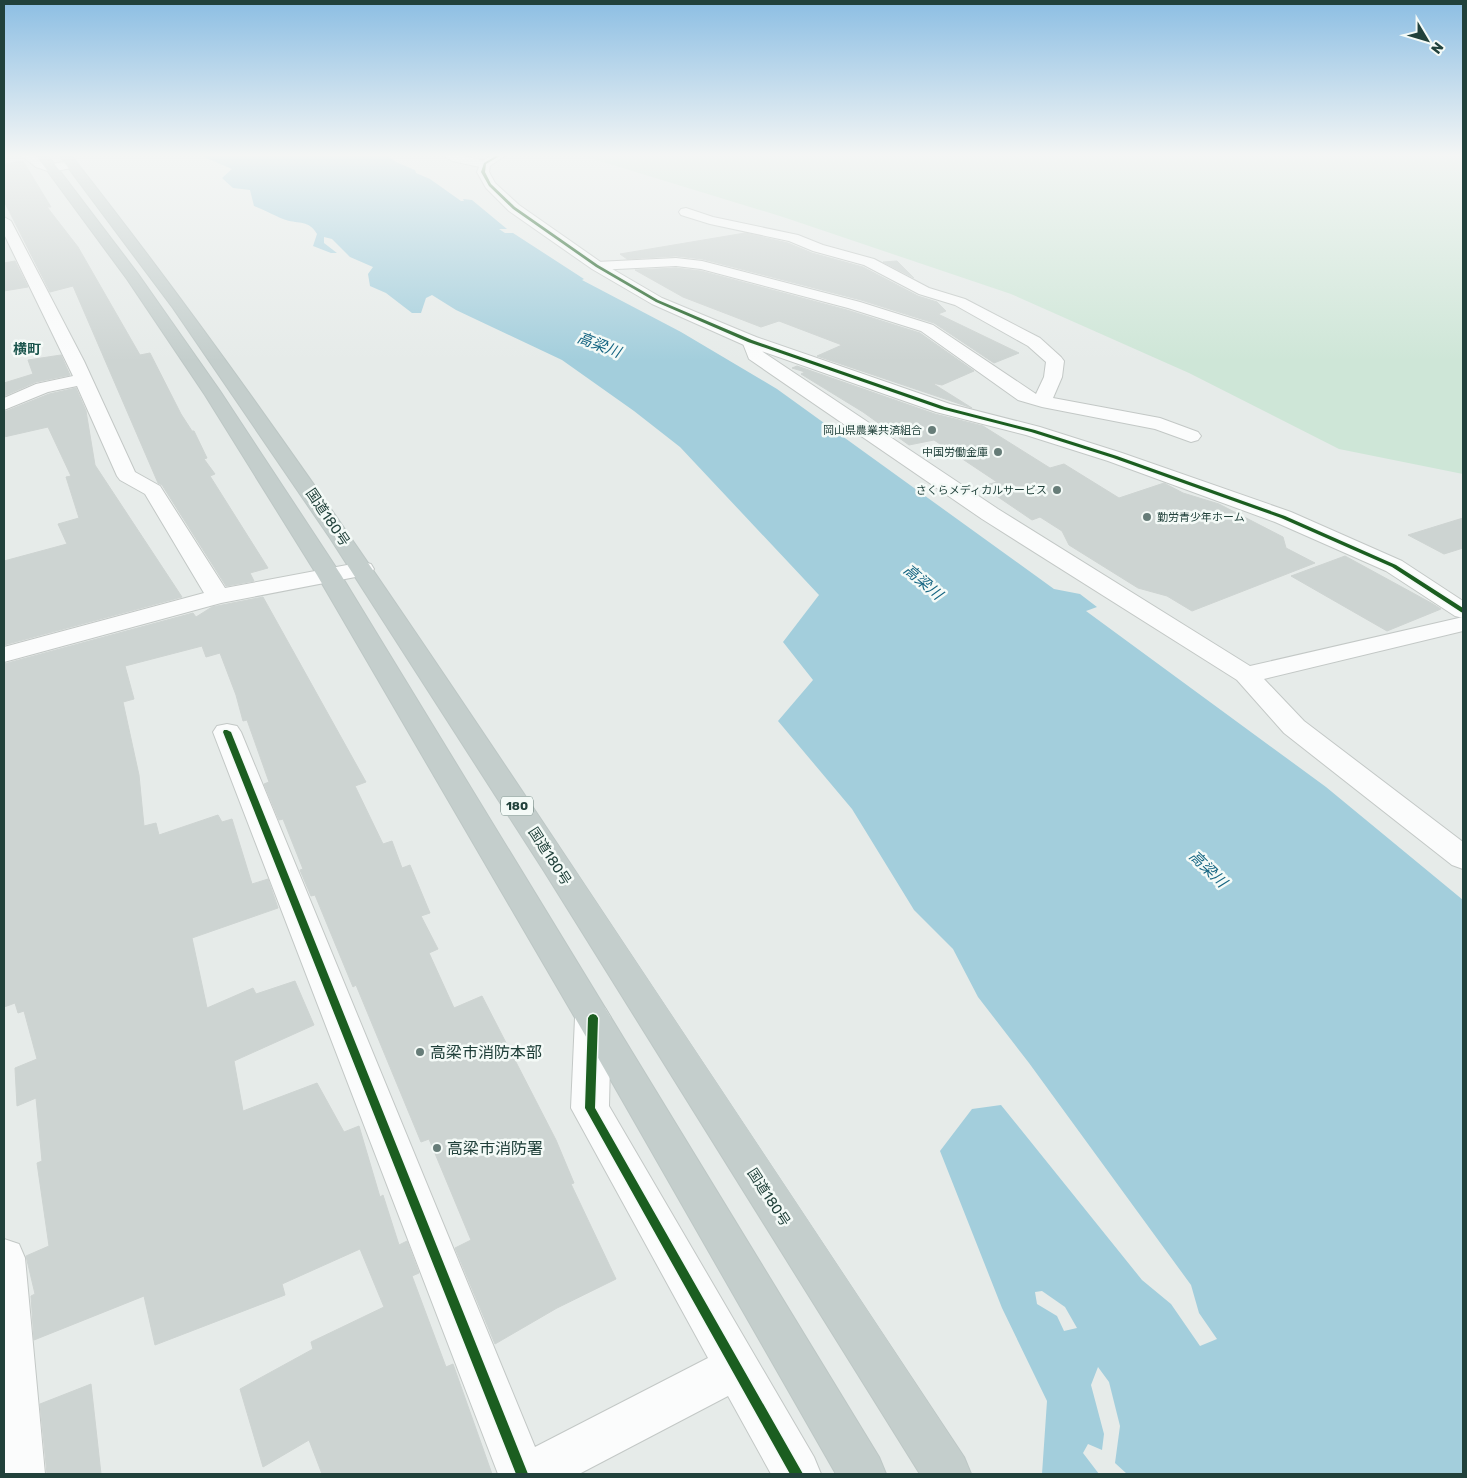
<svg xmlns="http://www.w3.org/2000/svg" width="1467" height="1478" font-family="Rubik,'Noto Sans JP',sans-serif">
<rect width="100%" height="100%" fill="#e6ebe9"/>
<path fill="#cee6d7" d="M577 154H1463V474L1339 449 1189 373 1011 294 783 217Z"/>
<path fill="#a3cedc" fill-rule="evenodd" d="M204 154H386L396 162 415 170 416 173 430 179 461 201H464L463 199 472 200 507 229H499L505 233H513L584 279 582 280 681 332 777 389 1054 589 1080 594 1097 607 1086 611 1326 787 1463 900V1474H1127L1115 1463 1120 1426 1109 1382 1098 1367 1091 1385 1104 1434 1102 1450 1088 1444 1083 1453 1099 1474H1042L1047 1401 1002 1308 940 1151 972 1109 1001 1105 1142 1280 1171 1304 1200 1346 1217 1339 1199 1313 1191 1285 1029 1063 978 997 953 949 914 910 852 809 778 721 813 680 783 642 819 595 680 447 634 411 562 360 456 310 432 295 426 298 421 313H412L386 293 370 286 368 274 373 267 350 257 332 239 324 237V243L337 253H331L313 246 317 234C309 220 299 224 286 220 279 218 263 209 254 206L250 190 233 188 222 178 232 169 206 158ZM1042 1291 1065 1307 1077 1328 1064 1331 1057 1316 1037 1304 1035 1292Z"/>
<path fill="#cdd4d2" stroke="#ced4d2" d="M23 161 51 207H47L78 247 140 355 150 353 181 414 192 431H194L207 458 204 459 215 474 210 476 268 568 250 573 254 581 226 586 162 485 158 483 73 286 50 292 4 201V164Z
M745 233 788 243 812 253 863 267 918 296 937 302 946 311 938 314 1019 353 994 363 934 323 861 300 702 259 676 256 627 259 620 254Z
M15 261 28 287 4 291V263Z
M897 261 914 278 883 262Z
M676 268 701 271 847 310 920 333 974 371 942 385 932 383 972 408 817 356 842 345 779 321 761 327 683 297 635 270Z
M61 355 70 375 36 382 4 396V383L33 374 28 360Z
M797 366 935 414 983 426 1050 468 1064 464 1119 498 1164 483 1183 493 1219 504 1283 537 1286 548 1315 563 1192 611 1167 596 1138 588 1069 545 1062 531 1040 517 1032 520 982 486 997 482 934 440 909 445 863 412 801 374 805 372 792 368Z
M76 388 86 411 95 465 182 597 4 645V561L67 544 58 524 79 518 66 477 71 476 48 427 4 437V412L49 394Z
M1463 518V548L1444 554 1408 535Z
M1345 556 1433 604 1441 609 1387 631 1291 576Z
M263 597 366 782 355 786 383 844 392 841 402 868 410 865 430 913 421 916 438 949 429 953 454 1008 482 996 556 1140 574 1183 571 1184 616 1279 557 1308 495 1344 455 1248 471 1240 429 1139 421 1142 356 985 353 987 315 895 311 896 300 870 303 869 283 819 279 820 264 784 269 782 247 720 243 721 236 695 220 653 206 657 202 646 125 666 134 699 123 702 139 775 144 826 156 823 159 835 218 815 222 822 232 819 252 884 268 879 278 908 192 938 207 1008 253 988 256 994 295 981 314 1025 234 1061 243 1111 317 1083 344 1132 359 1126 380 1197 383 1195 399 1245 407 1241 419 1273 412 1276 446 1367 453 1364 492 1474H322L309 1440 263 1467 240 1389 313 1349 311 1342 384 1307 360 1249 282 1284 285 1295 155 1345 144 1296 34 1340 31 1296 35 1294 26 1256 49 1246 37 1163 42 1161 36 1098 17 1106 15 1068 37 1059 24 1011 18 1013 15 1003 4 1007V664L193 613 196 617 212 607Z
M91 1384 101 1474H47L40 1404Z"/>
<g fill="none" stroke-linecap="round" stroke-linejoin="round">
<defs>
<path id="minor" d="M19 154H32L57 168 51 172 36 167Z
M441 154H455L489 162 491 164 485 168 452 161Z
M686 208 713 217 798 235 823 245 874 259 929 288 965 299 1040 338 1061 357 1064 361 1062 377 1053 398 1160 418 1198 432 1201 436 1198 440 1191 442 1155 429 1042 407 1018 400 921 331 848 308 701 269 676 266 597 270 590 266 597 262 676 258 702 261 860 302 933 325 1036 394 1044 377 1046 362 1028 346 955 305 919 294 864 265 813 251 789 241 710 224 681 215 679 212 681 209Z
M4 217 11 221 84 361 135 472 160 486 225 588 363 562 371 564 374 569 371 574 221 603 4 662V647L204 593 145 494 120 480 117 476 77 386 48 392 4 410V398L36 384 73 376 4 234Z
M750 336 756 337 763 352 998 509 1250 666 1463 617V631L1264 679 1304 721 1463 842V869L1452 865 1284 733 1237 680 982 519 749 359 742 341 744 337Z
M227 724 237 726 241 732 535 1447 708 1358 571 1108 575 1018 581 1008 593 1004 605 1008 611 1018 609 1106 814 1457 821 1474H771L728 1396 579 1474H498L213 732 217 726Z
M4 1239 19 1244 25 1258 45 1474H4Z"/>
<path id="tertiary" d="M493 154H507L490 166 489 172 495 183 519 205 602 263 662 298 756 337 950 404 1040 427 1122 453 1291 512 1402 561 1463 601V618L1455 616 1386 571 1275 522 1108 461 1026 435 936 412 744 345 652 304 592 269 509 211 486 188 477 172 481 162Z
M73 161 77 163V167L51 172 45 168 51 164Z"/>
<path id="trunk" d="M35 154H47L138 274 220 391 341 575 879 1457 886 1474H836L581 1028 317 575 205 395 127 279Z
M58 154H70C237 366 388 590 538 815 681 1028 823 1242 964 1457L971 1474H920L544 871 330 538 173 308Z"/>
</defs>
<use href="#minor" stroke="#c3c8c6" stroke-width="2"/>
<use href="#tertiary" stroke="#c3c8c6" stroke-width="2"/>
<use href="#trunk" stroke="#bdc7c5" stroke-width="2"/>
<use href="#minor" fill="#fbfcfc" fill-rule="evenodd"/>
<use href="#tertiary" fill="#fbfcfc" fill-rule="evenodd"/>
<use href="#trunk" fill="#c4cecc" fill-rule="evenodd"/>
<defs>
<path id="cycleway" d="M499 154H503L486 164 485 172 491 184 515 207 598 265 658 300 752 340 945 407 1035 430 1117 456 1285 516 1396 565 1463 608V613L1461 612 1392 567 1281 518 1113 458 1031 432 941 409 748 342 656 302 596 267 513 209 489 186 481 172 484 163Z
M224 730H227L231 732 528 1474H516L223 732Z
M593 1014 596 1015 598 1018 595 1108 803 1474H790L585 1108 588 1018 590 1015Z"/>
</defs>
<use href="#cycleway" stroke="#f4faf7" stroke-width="3"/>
<use href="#cycleway" fill="#1b5e20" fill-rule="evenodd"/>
</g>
<linearGradient id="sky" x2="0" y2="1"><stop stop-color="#8cbee3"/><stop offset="0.43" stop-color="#f4f6f5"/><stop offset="1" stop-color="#f4f6f5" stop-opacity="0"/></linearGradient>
<rect width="1467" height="361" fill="url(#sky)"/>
<g fill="#667c78" stroke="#f4faf7" stroke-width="2">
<circle cx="932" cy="430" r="5"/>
<circle cx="998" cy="452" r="5"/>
<circle cx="1057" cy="490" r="5"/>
<circle cx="1147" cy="517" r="5"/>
<circle cx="420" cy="1052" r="5"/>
<circle cx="437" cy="1148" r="5"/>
</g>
<g text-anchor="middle" stroke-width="5" stroke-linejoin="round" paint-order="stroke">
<g font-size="11" fill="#21413b" stroke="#f4faf7" text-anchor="end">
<text x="922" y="434">岡山県農業共済組合</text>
<text x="988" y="456">中国労働金庫</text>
<text x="1047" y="494">さくらメディカルサービス</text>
<text x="1157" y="521" text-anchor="start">勤労青少年ホーム</text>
</g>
<rect fill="#f4faf7" stroke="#607873" stroke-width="1" x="501" y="796.5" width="32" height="19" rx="4"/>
<g font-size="12" font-weight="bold" fill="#21413b">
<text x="517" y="810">180</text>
</g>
<g font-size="14" font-weight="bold" fill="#1a554d" stroke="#f4faf7">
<text x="27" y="354">横町</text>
</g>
<g font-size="14" fill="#21413b" stroke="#f4faf7">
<text transform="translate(328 517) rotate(56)" y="5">国道180号</text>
<text transform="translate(550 856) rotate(57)" y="5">国道180号</text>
<text transform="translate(769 1197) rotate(57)" y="5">国道180号</text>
</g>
<g font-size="15" font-style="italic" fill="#156582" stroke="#f4faf7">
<text transform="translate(599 345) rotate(21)" y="5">高梁川</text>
<text transform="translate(923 582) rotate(40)" y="5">高梁川</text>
<text transform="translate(1208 869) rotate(44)" y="5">高梁川</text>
</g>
<g font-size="16" fill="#21413b" stroke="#f4faf7" text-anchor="start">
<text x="430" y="1058">高梁市消防本部</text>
<text x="447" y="1154">高梁市消防署</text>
</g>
</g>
<rect width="1467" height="1478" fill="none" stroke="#21413b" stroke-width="10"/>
<g transform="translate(1427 40) rotate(128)" stroke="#f4faf7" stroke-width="4" paint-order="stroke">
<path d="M0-4L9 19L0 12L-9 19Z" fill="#21413b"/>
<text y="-8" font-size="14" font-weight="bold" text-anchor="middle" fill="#21413b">N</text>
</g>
</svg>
